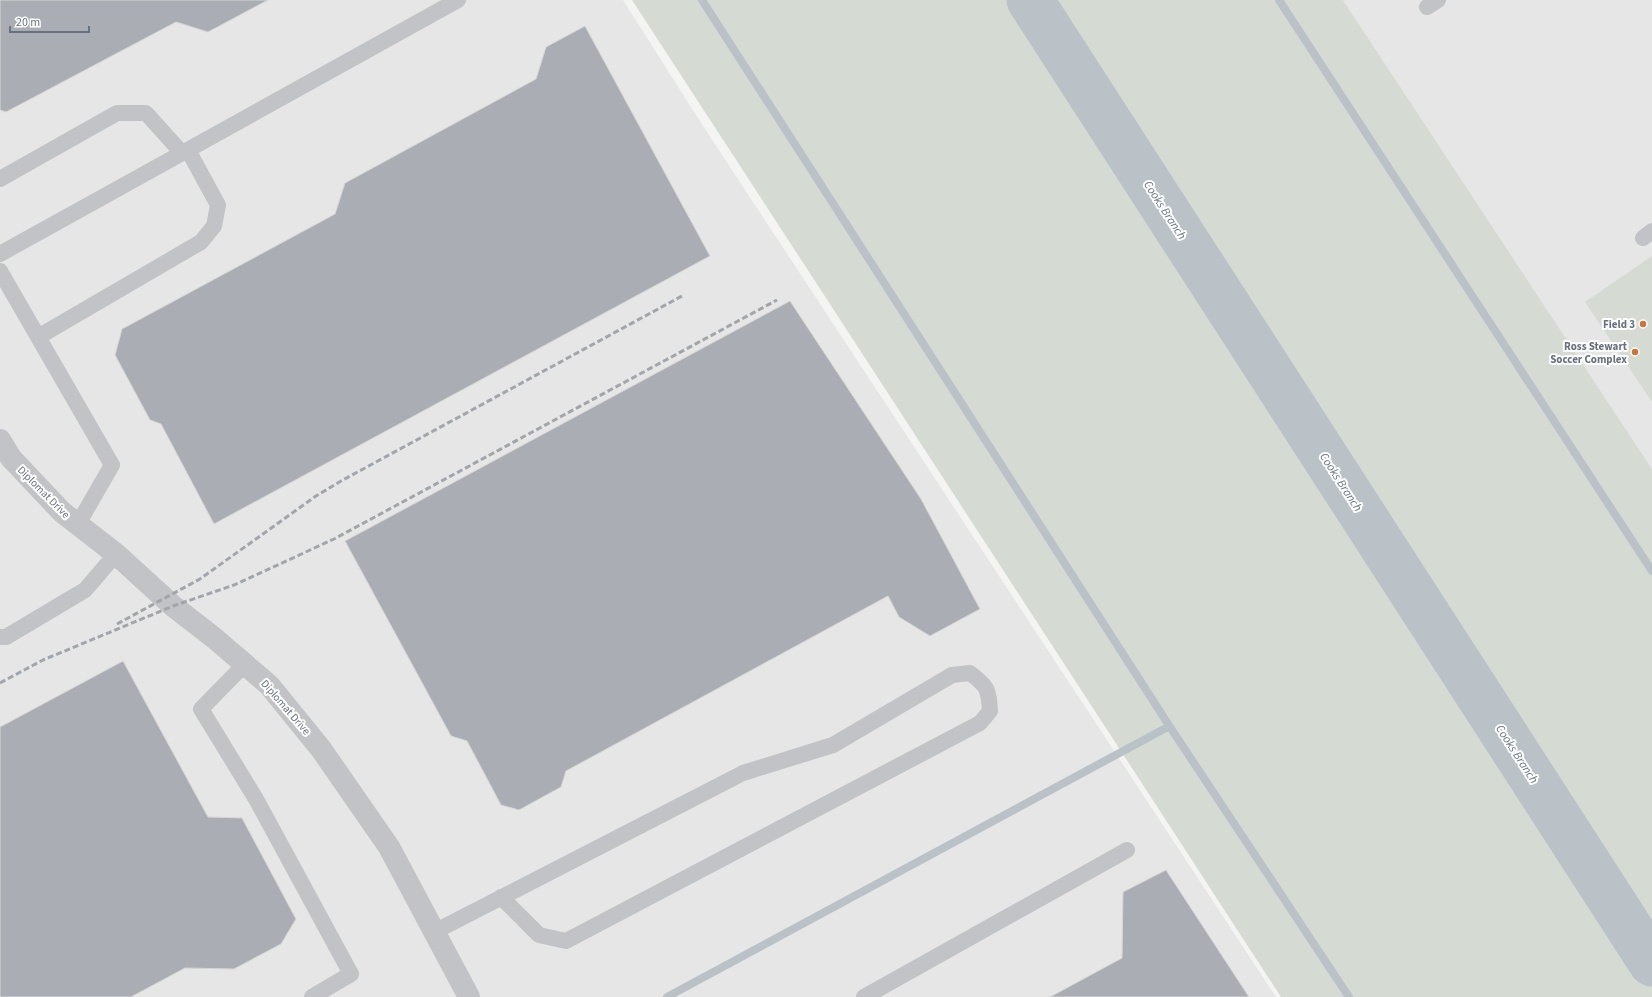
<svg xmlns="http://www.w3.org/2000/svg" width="1652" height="997" font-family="'Source Sans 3',sans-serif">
<rect width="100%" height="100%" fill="#f4f5f2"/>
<path fill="#e5e6e5" d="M0 0H623L703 126 1276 997H0Z
M1343 0H1652V469Z"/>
<path fill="#d5dbd3" d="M632 0H1343L1652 469V997H1281Z
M1652 256V402L1585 302Z"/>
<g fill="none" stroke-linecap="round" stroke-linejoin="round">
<path stroke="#bac2c7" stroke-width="8" d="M702 0 1170 727 1349 997
M1279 0 1652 571
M667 997 1164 729 1170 727"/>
<path stroke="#bac2c7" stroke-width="47" d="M1030 0 1652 963"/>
</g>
<path fill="#aaaeb4" stroke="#d6d6d4" d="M0 0H268L208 32 176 22 6 112 0 110Z
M585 26 710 256 214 524 161 424 150 420 115 355 122 329 335 214 345 183 536 79 546 47Z
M790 301 921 499 980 609 930 636 899 617 888 596 566 771 561 787 519 810 501 805 467 741 451 736 345 541Z
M123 661 208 817 242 818 296 919 281 944 234 969 185 968 131 997H0V727Z
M1166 870 1249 997H1050L1122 958 1123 892Z"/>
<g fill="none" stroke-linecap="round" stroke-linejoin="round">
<path stroke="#c1c3c6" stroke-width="16" d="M1427 7 1438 0
M0 179 117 113H146L182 153
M1643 238 1652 231
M0 254 458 0
M0 271 112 465 78 524
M38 337 201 242 214 226 218 205 188 150
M0 637H6L85 590 116 554
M245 664 201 709 256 799 351 974 312 997
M434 932 743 773 833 745 952 675 970 673C987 686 989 689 990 711L980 723 566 941 539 935 501 897
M864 997 1127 850"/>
<path stroke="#c1c3c6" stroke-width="22" d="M0 440 11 458 62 512 116 554 173 606 213 637 269 685 321 749 389 847 469 997"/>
<path stroke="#a2a6ab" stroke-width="3" stroke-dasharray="6 3" stroke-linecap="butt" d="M117 624 200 579 316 496 341 481 682 296
M0 683 43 660 173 606 234 585 334 539 777 300"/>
</g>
<g fill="#cf7337" stroke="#fff" stroke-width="1.5">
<circle cx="1643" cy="324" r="4"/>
<circle cx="1635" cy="352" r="4"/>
</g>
<g text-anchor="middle" stroke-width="4" stroke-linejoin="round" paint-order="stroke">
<g font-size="11" font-weight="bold" fill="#67717f" stroke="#fff" text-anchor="end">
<text x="1635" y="328">Field 3</text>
<text x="1627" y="350">Ross Stewart<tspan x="1627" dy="13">Soccer Complex</tspan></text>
</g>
<g font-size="11" fill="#67717f" stroke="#fff">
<text transform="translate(44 492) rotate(45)" y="4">Diplomat Drive</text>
<text transform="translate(286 707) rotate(49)" y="4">Diplomat Drive</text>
</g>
<g font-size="12" font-style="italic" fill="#687783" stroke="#fff">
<text transform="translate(1165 210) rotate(57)" y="4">Cooks Branch</text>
<text transform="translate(1341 482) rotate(57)" y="4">Cooks Branch</text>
<text transform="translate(1517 754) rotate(57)" y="4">Cooks Branch</text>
</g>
</g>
<path d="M10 26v6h79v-6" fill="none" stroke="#67717f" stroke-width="2"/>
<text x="16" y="26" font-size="12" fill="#67717f" stroke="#ffffff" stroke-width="3" paint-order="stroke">20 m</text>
</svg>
